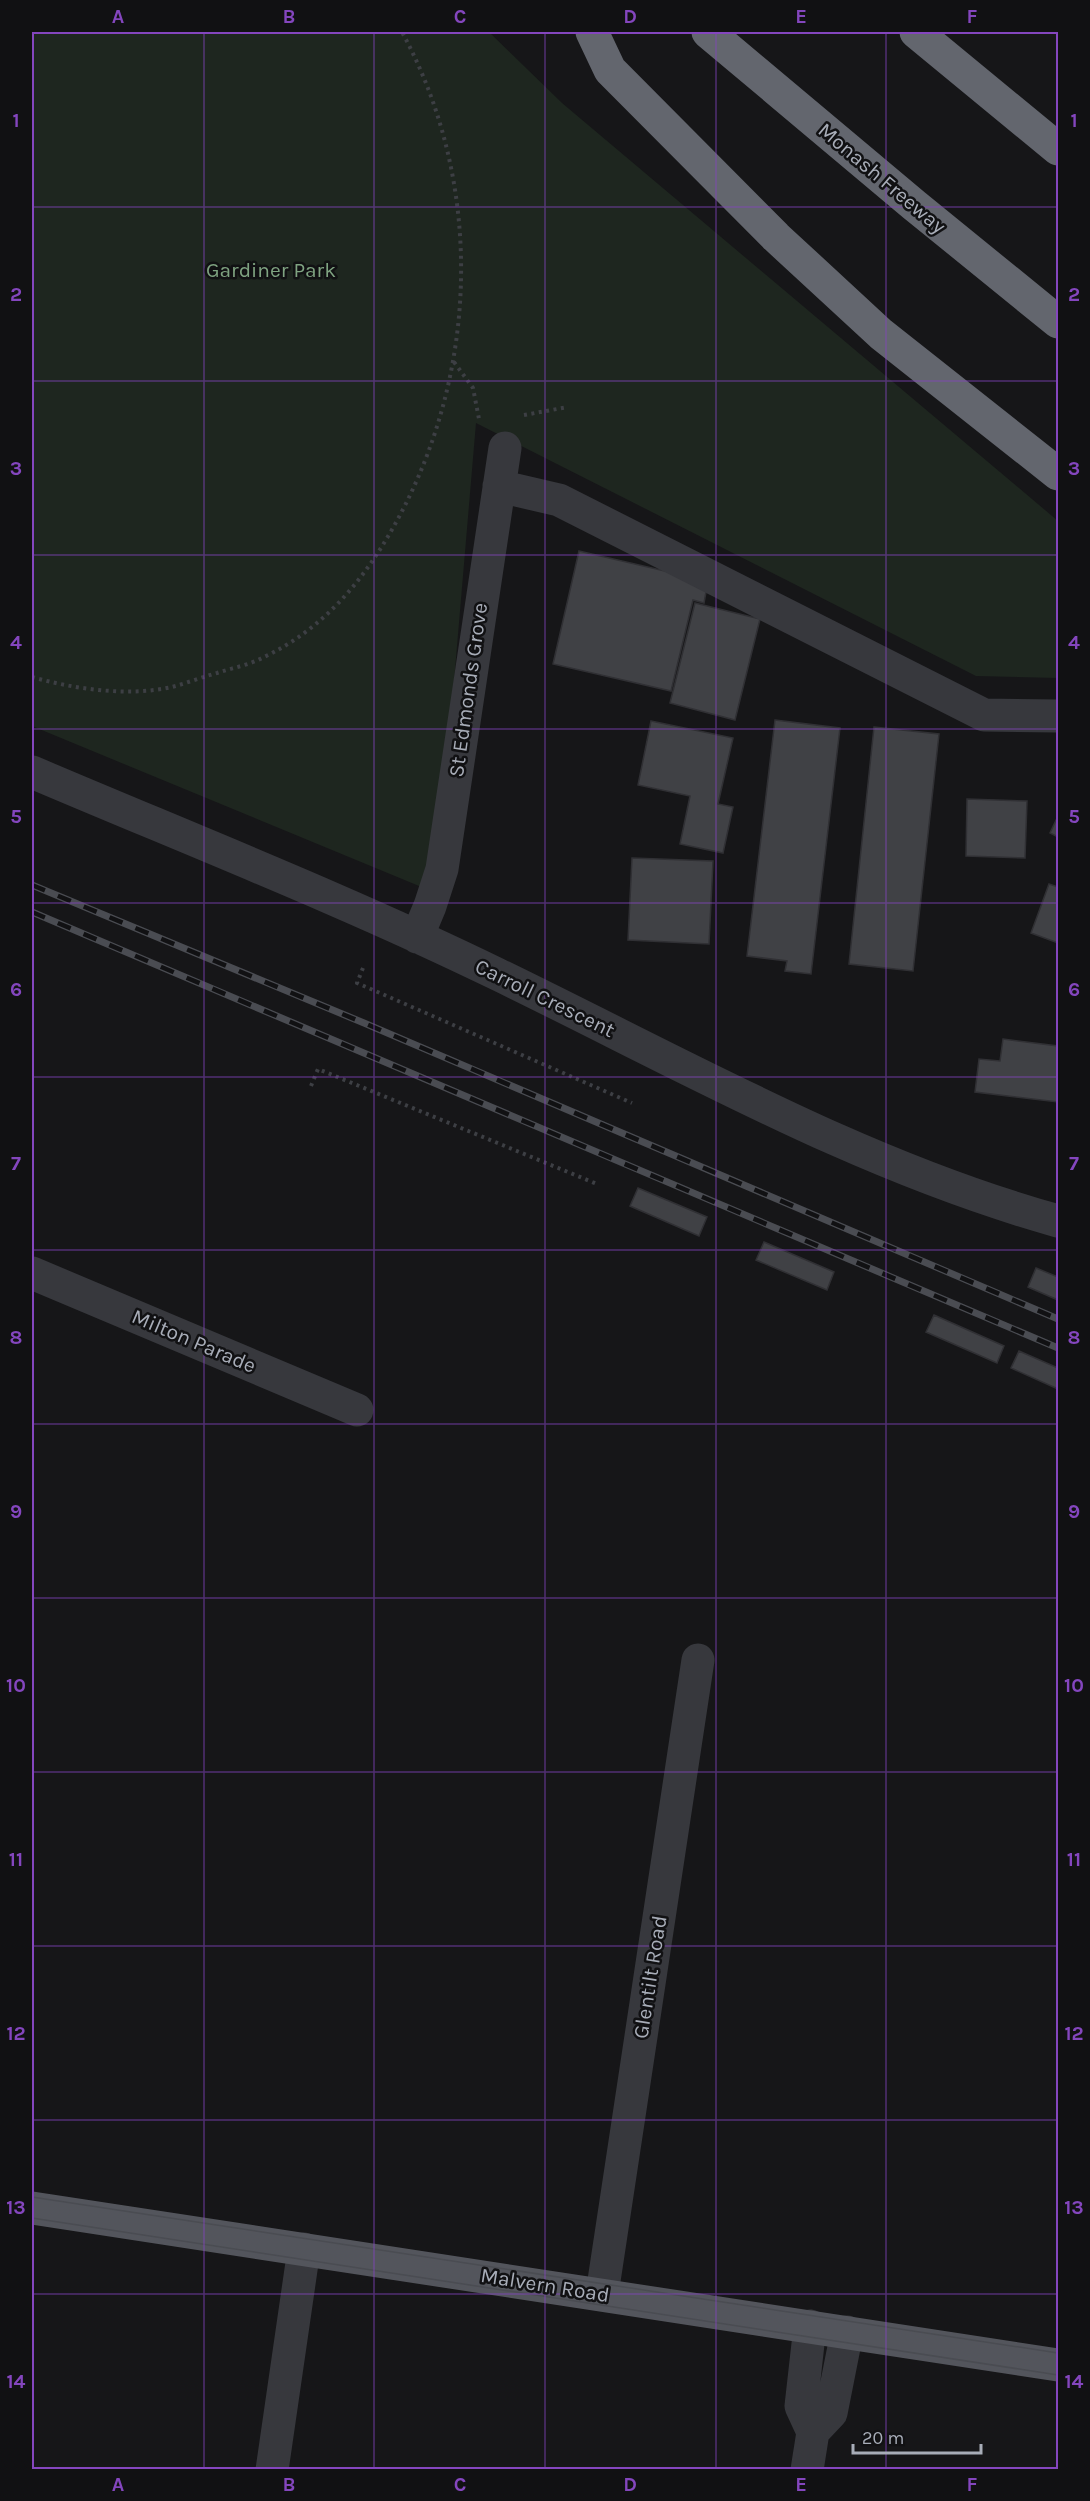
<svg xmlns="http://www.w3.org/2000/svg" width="1090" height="2501" font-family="Karla,sans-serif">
<rect width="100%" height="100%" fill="#161618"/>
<path fill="#1e261f" d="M32 32H489L562 103 1058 521V678L976 676 476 423 436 893 32 726Z"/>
<path fill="#404145" stroke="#303034" stroke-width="1.5" d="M579 551 708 581 704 603 693 600 671 691 553 664Z
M695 603 760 619 735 720 670 703Z
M775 720 840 728 811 974 785 971 787 961 747 956Z
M651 721 733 738 718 804 733 807 723 853 680 844 690 796 638 785Z
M874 727 939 734 913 971 849 964Z
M967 799 1027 801 1025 858 966 856Z
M1058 816V837L1050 833Z
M632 858 713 861 709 944 628 940Z
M1049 884 1058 887V943L1031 933Z
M1003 1039 1058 1046V1102L975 1092 979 1059 1000 1061Z
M638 1188 707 1217 699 1236 630 1206Z
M764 1242 834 1272 827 1290 756 1260Z
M1036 1268 1058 1277V1300L1028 1287Z
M934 1315 1004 1346 997 1363 926 1332Z
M1019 1351 1058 1368V1389L1011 1368Z"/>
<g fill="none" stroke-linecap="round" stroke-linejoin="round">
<path stroke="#3d3f44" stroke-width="4" stroke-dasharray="3 4.5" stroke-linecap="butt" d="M454 362 473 388 479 419
M524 415 568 407
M32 677C74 689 128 697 172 687 187 683 202 677 217 673 232 668 249 665 262 658 322 630 362 583 394 526 479 375 485 185 402 32
M363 968 357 983 632 1103
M311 1086 318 1069 597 1184"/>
<path stroke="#37383d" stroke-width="33" d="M499 486 559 500 984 715 1058 716
M32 772C187 838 345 900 497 974 681 1063 860 1166 1058 1221
M417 937 430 906 442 869 505 448
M32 1273 357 1410
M602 2294 698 1660
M813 2432 831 2413 847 2332
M272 2470 304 2249
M807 2470 813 2432 801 2406 810 2326"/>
<path stroke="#53555c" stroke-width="33" d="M32 2208 1058 2365"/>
<path stroke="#63666e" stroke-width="33" d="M592 32 610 70 776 237 881 334 1058 474
M708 32 914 205 1058 322
M916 32 1058 149"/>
<path stroke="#4a4c52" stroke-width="1.5" d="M32 2197 1058 2353
M32 2218 1058 2375"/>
<defs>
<path id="rail" d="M32 885 364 1023 1058 1319
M32 912 1058 1348"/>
</defs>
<use href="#rail" stroke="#4a4c52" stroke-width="7"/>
<use href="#rail" stroke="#111113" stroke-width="4.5" stroke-dasharray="14" stroke-linecap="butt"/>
</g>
<path fill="none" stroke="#8446be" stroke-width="1.5" stroke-opacity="0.55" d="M204 32V2470M374 32V2470M545 32V2470M716 32V2470M886 32V2470M32 207H1058M32 381H1058M32 555H1058M32 729H1058M32 903H1058M32 1077H1058M32 1250H1058M32 1424H1058M32 1598H1058M32 1772H1058M32 1946H1058M32 2120H1058M32 2294H1058"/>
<g text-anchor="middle" stroke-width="5" stroke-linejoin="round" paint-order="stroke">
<g font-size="21" fill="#a8adb8" stroke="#111113">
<text transform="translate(882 178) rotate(40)" y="7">Monash Freeway</text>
<text transform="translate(468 690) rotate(-82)" y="7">St Edmonds Grove</text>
<text transform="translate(545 998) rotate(26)" y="7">Carroll Crescent</text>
<text transform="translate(194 1341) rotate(23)" y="7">Milton Parade</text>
<text transform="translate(650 1977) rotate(-81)" y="7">Glentilt Road</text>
<text transform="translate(545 2285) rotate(9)" y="7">Malvern Road</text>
</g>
<g font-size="21" fill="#7fa381" stroke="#111113">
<text x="271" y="277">Gardiner Park</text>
</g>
</g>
<rect width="1090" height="2501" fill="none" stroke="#111113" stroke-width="66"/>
<path d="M853 2444v9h128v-9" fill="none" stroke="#a8adb8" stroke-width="3"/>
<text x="862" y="2444" font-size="18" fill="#a8adb8" stroke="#111113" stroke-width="4.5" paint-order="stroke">20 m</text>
<rect x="33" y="33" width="1024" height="2435" fill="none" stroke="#8446be" stroke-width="2"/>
<g font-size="20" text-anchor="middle" font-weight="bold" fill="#8446be">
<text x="118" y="23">A</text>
<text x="289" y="23">B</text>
<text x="460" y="23">C</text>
<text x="630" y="23">D</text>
<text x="801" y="23">E</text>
<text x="972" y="23">F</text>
<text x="16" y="127">1</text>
<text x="1074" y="127">1</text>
<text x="16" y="301">2</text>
<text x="1074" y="301">2</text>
<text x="16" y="475">3</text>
<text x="1074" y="475">3</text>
<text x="16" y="649">4</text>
<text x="1074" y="649">4</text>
<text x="16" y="823">5</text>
<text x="1074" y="823">5</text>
<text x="16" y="996">6</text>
<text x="1074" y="996">6</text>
<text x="16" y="1170">7</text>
<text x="1074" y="1170">7</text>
<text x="16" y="1344">8</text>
<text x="1074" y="1344">8</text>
<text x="16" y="1518">9</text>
<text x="1074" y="1518">9</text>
<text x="16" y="1692">10</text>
<text x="1074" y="1692">10</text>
<text x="16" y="1866">11</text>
<text x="1074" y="1866">11</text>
<text x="16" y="2040">12</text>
<text x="1074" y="2040">12</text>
<text x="16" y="2214">13</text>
<text x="1074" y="2214">13</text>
<text x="16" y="2388">14</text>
<text x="1074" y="2388">14</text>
<text x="118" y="2491">A</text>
<text x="289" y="2491">B</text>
<text x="460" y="2491">C</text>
<text x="630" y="2491">D</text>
<text x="801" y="2491">E</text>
<text x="972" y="2491">F</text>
</g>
</svg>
